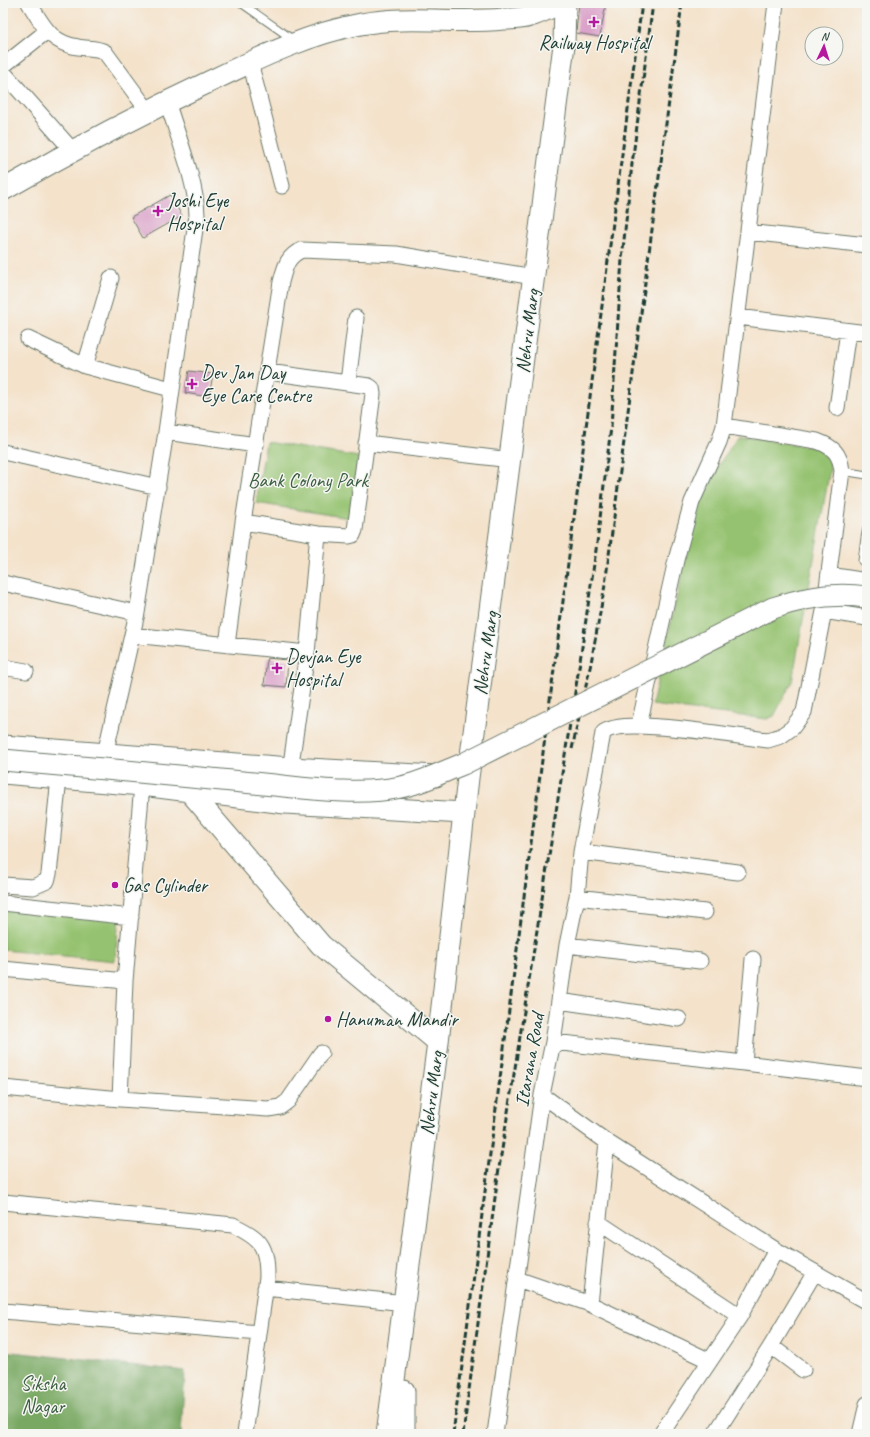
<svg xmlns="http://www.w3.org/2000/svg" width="870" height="1437" font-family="Caveat,sans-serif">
<rect width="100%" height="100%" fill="#f6f6f2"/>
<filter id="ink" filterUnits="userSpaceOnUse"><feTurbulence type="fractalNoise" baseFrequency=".025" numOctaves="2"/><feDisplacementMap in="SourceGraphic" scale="8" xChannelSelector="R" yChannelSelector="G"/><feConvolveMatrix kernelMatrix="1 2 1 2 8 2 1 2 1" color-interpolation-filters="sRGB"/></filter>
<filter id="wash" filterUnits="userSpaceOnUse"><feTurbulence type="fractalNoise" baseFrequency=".012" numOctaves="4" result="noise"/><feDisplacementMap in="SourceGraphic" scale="16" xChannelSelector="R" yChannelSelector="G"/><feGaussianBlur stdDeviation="0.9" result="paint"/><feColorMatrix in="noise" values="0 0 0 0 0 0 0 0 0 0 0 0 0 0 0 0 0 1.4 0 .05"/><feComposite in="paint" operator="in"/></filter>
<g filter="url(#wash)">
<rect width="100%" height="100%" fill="#f4e2ca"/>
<path fill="#95c270" stroke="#5a8052" d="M738 435 824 449 831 463 792 682 774 716 767 719 652 705 698 504 711 477Z
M266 442 359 457 349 518 256 503Z
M3 905 119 917 115 961 3 950Z"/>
<path fill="#78a862" stroke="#4c724b" d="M3 1351 185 1371 181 1434H3Z"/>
<g id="blocks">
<path fill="#d797c4" d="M579 3H606L600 37 576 33Z
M170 195 182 216 143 238 131 217Z
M189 371 213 374 209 397 185 393Z
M267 658 288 660 286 687 264 685Z"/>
</g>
</g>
<g filter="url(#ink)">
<use href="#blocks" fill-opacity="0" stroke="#6a7768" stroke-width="1"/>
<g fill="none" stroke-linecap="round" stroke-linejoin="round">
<defs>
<path id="lane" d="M241 3 295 41
M842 471 867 475
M867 528 865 538 867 539
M862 561 865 538"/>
<path id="street" d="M29 3C43 25 50 43 78 47 88 49 96 47 105 52L148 111
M250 62 282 186
M3 66 47 31
M3 72 72 150
M748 232 867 245
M738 317 867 333
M28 339 85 366 171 389
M85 366 111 278
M348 382 356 318
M837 408 848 331
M166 432 256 445
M366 443 511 460
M3 452 158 487
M243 522 318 534 349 536 353 535 355 530 373 394 372 388 369 386 268 372
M829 575 867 581
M3 583 137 613
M824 611 867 618
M133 635 307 653
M227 645 243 522 281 282C285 267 287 256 302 250L396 254 534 277
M3 667 26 671
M639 725 676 560 692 502 719 442 724 426 776 3
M103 763 137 613 166 432 197 215C196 180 177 135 167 101
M289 778 307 653 318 534
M142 785 125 981 120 1099 268 1109 280 1107 288 1101 321 1053
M581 852 738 872
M3 885 33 887 47 881 49 874 59 778
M577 897 705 912
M3 903 131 917
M567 945 700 961
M3 969 125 981
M559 1001 679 1019
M553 1042 744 1063 867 1078
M744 1063 753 959
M3 1088 120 1099
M542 1095 607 1142 776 1250 867 1302
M3 1202 233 1225C261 1239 267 1245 267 1277L245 1434
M598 1222 740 1316
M517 1279 590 1304 710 1361
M265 1288 405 1303
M590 1304 607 1142
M3 1311 259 1333
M771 1346 803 1370
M495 1434 542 1095 553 1042 567 945 577 897 581 852 603 733C620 715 739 737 768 740L781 736 792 728 804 712 824 611 842 471C840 453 833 447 817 441L724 426
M661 1434 740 1316 776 1250
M715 1434 771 1346 815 1272
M860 1434 867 1404"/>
<path id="secondary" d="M3 190C72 150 142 113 215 79 261 57 311 33 361 24 408 15 456 24 503 19 512 19 522 19 530 16 541 13 551 7 561 3
M3 746 290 768 436 776
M3 773 142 785 285 803 464 813
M190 792 321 945 438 1042
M387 1434 438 1042 468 778 564 45 565 3
M404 1434V1391"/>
</defs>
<use href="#lane" stroke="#6a7768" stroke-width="9"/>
<use href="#street" stroke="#6a7768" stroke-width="17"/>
<use href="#secondary" stroke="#6a7768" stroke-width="23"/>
<use href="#lane" stroke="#fff" stroke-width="7"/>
<use href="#street" stroke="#fff" stroke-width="15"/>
<use href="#secondary" stroke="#fff" stroke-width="21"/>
<path stroke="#1f3d34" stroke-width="3" stroke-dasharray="6 3" stroke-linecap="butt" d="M572 749 591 663 605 585 682 3
M453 1434 642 3
M463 1434 499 1168 580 661 597 543 611 427 622 259 632 164 653 3"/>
<defs>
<path id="secondary-bridge" d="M3 760C86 767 170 775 253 783 300 787 355 797 401 787 422 783 442 772 463 764L773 608C804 597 834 592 867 597"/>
</defs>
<use href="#secondary-bridge" stroke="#6a7768" stroke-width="23" stroke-linecap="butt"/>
<use href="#secondary-bridge" stroke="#fff" stroke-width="21"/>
</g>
</g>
<g fill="#b5179e" stroke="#f6f6f2" stroke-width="1.5">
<path d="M592 16h4v4h4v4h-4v4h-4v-4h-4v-4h4z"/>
<path d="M156 205h4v4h4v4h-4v4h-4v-4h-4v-4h4z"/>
<path d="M190 378h4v4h4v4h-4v4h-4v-4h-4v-4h4z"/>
<path d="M275 662h4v4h4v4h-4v4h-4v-4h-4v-4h4z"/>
<circle cx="115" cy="885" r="4"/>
<circle cx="328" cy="1019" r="4"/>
</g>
<g text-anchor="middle" stroke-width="3" stroke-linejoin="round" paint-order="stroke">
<g font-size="20" fill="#1f3d34" stroke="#f6f6f2" text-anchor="start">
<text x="594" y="49" text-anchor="middle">Railway Hospital</text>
<text x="167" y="207">Joshi Eye<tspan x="167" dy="23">Hospital</tspan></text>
<text x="201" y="379">Dev Jan Day<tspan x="201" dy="23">Eye Care Centre</tspan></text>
<text x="286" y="663">Devjan Eye<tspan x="286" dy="23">Hospital</tspan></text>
<text x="123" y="892">Gas Cylinder</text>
<text x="336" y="1026">Hanuman Mandir</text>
</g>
<g font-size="20" fill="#1f3d34" stroke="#f6f6f2">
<text transform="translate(527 331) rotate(-83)" y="7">Nehru Marg</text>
<text transform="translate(485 653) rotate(-82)" y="7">Nehru Marg</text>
<text transform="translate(529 1060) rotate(-80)" y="7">Itarana Road</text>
<text transform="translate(431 1093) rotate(-83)" y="7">Nehru Marg</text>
</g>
<g font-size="20" fill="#3c5e43" stroke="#f6f6f2">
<text x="308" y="487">Bank Colony Park</text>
<text x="43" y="1390">Siksha<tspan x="43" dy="23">Nagar</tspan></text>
</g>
</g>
<rect width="870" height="1437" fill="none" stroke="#f6f6f2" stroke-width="16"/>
<g transform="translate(824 46) rotate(4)"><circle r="19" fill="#f6f6f2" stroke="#a0aca6"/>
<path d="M0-3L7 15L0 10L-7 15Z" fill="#b5179e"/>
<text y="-6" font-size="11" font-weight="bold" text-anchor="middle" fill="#1f3d34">N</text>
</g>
</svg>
